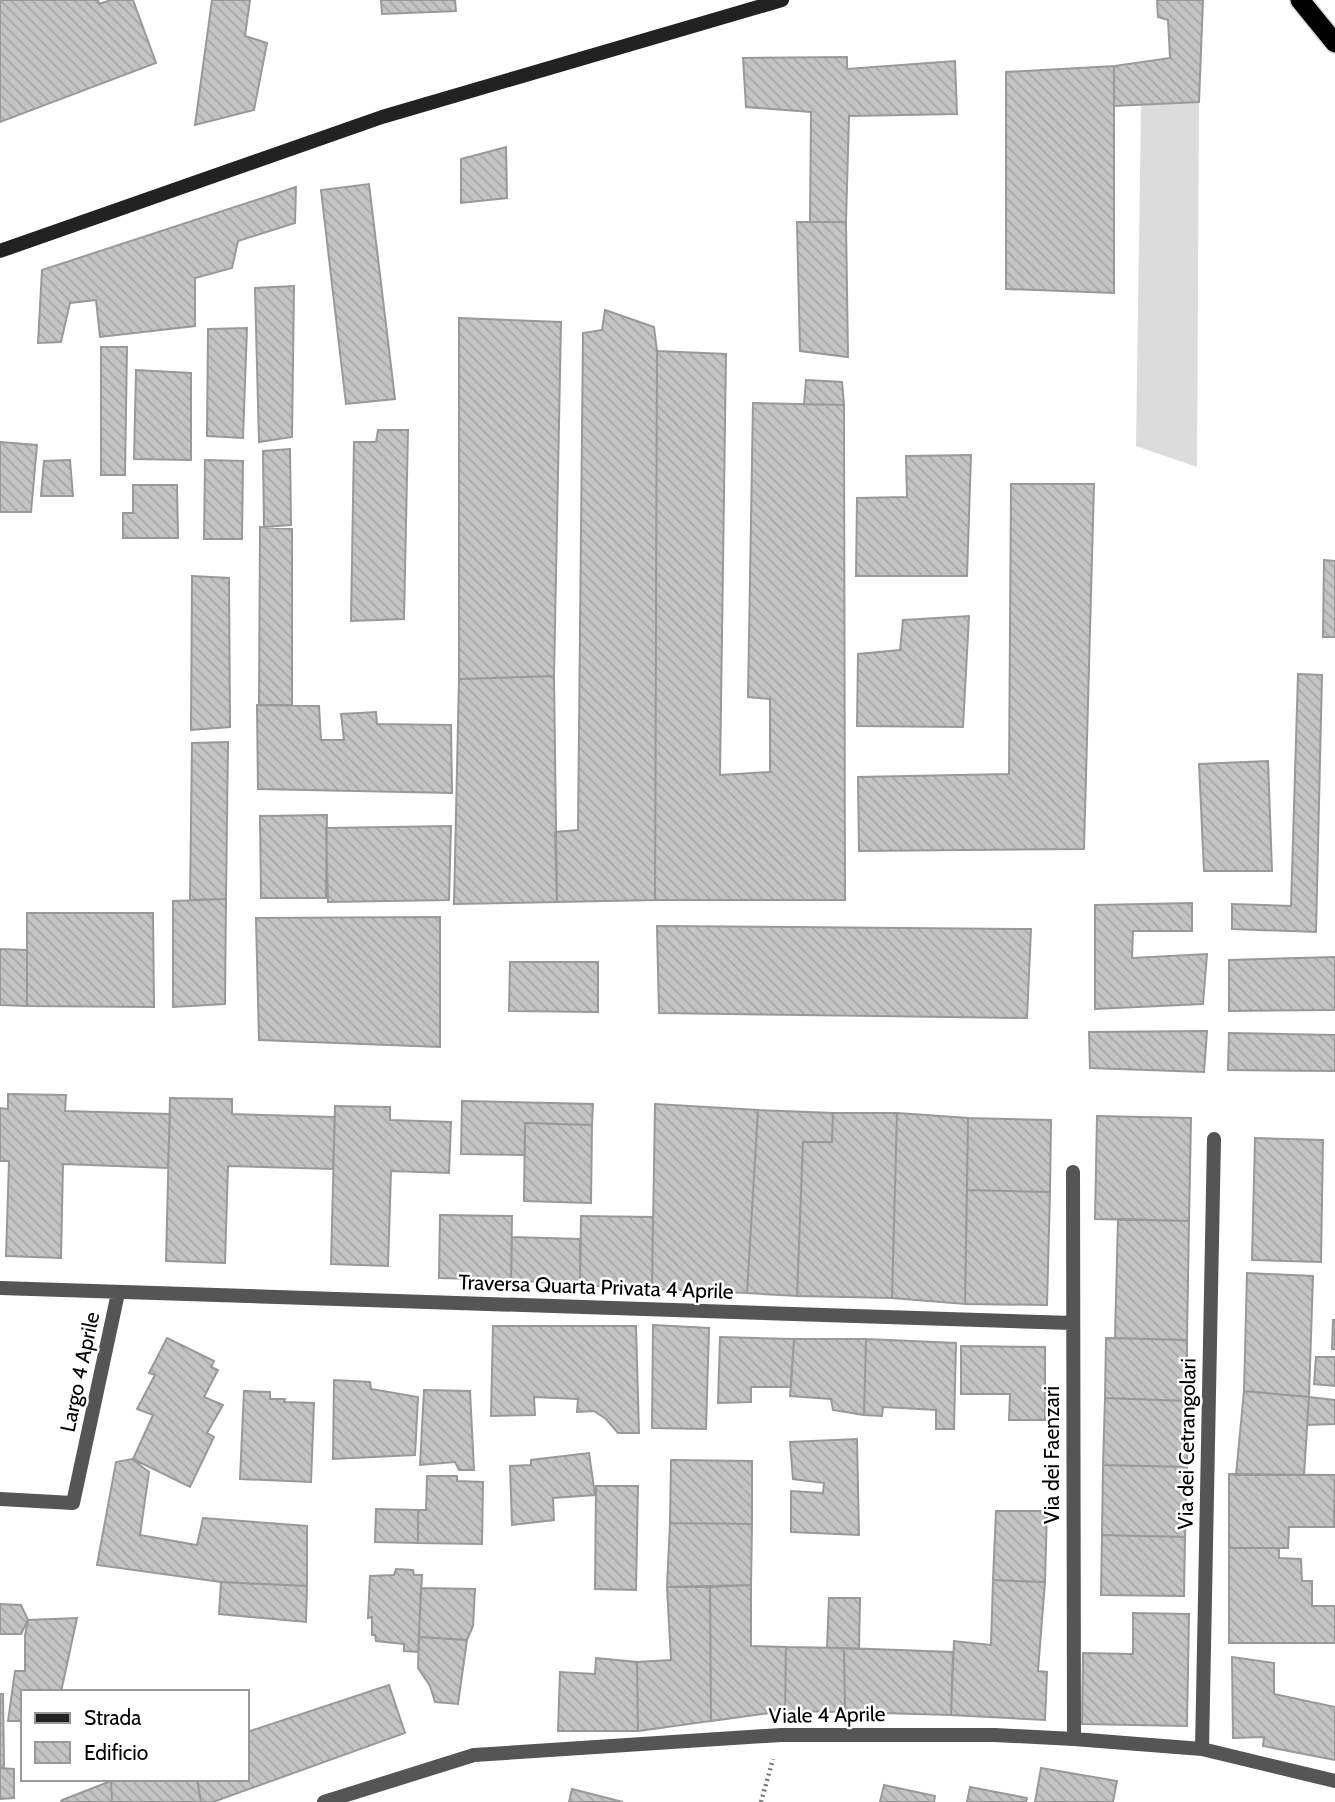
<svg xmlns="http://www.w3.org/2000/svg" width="1335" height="1802" font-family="Cabin,sans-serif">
<defs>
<pattern id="building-back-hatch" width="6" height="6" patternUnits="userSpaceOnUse" patternTransform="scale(1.75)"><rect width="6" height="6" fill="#c4c4c4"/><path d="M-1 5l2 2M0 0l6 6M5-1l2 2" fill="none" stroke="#a7a7a7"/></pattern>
</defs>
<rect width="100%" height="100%" fill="#fff"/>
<path fill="#dcdcdc" d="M1199 102 1197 467 1136 446 1141 105Z"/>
<path fill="url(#building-back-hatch)" stroke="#999" stroke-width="2" d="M0 0H98L99 4 111 0H133L156 63 0 122Z
M212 0H250L245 36 267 43 254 110 195 125Z
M381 0H455L456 11 382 14Z
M1157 0H1203L1199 102 1114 106V66L1170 58 1168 20 1158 17Z
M847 57V69L955 61 957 114 849 116 846 222H810L811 112 746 107 743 58Z
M1114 66V293L1006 289V72Z
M506 147 507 198 461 203V159Z
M369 184 395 399 346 404 321 190Z
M296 187 295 223 238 241 232 268 195 278V326L100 337 96 300 70 303 61 342 38 343 42 270Z
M797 222H846L848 357 800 351Z
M294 286 292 437 259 442 255 288Z
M605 310 654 327 657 351 655 900 557 902 555 832 578 830 583 333 602 330Z
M459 318 561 322 554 676 459 679Z
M247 328 243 438 207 436 208 329Z
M101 347H127L125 475H101Z
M657 351 726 354 720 775 770 772V699L748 697 753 403 844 405 845 900H655Z
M136 370 191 373V460L134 459Z
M806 380 842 382 844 405 804 404Z
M378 430H408L404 619 351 621 354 442H376Z
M0 442 37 445 31 512H0Z
M290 449 291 525 264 527 263 451Z
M971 455 967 576H856L857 498 907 497 906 456Z
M70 460 73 496H41L44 461Z
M205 460 243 461 242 539H204Z
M1011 484H1094L1084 849 859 851 858 777 1009 774Z
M133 485H177L178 538H123V513H133Z
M260 527 292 529V705H259Z
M1324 560 1335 561V637H1323Z
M192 576 229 578 230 727 191 730Z
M969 616 963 727 857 726 858 654 900 650 903 620Z
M1298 674 1322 675 1316 932 1232 929V904L1291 906Z
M554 676 557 902 454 904 459 679Z
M257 705 319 706 321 740H344L341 714 376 712 377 724 451 725 452 793 258 789Z
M228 742 226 899 190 900 192 743Z
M1268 761 1272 871H1204L1199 764Z
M327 815 326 898H261L260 816Z
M451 826 449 900 328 902 326 828Z
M226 899 225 1004 173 1007V901Z
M1192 903V931H1133L1132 958 1207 954 1203 1004 1095 1009V905Z
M27 913H153L154 1007 27 1006Z
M440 917V1047L259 1040 256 918Z
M657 926 1031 929 1027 1018 659 1013Z
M0 949 27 950V1006L0 1005Z
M1335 957V1010L1229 1011V960Z
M510 962H598V1012L509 1011Z
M1207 1031 1204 1072 1090 1068 1089 1032Z
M1229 1033 1335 1035V1071L1228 1070Z
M8 1094 66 1095 65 1111 170 1114 168 1168 63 1164 61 1258 6 1256 9 1161H0V1108L8 1109Z
M170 1098 232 1099V1114L335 1117 333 1169 228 1166 225 1263 166 1261Z
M462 1101 593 1104 592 1125 525 1123V1155L461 1154Z
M655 1104 758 1110 747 1293 652 1289Z
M335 1106 390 1107V1120L451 1122 449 1173 391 1171 388 1266 331 1264Z
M758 1110 833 1113 832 1142H803L797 1296 747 1293Z
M833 1113H897L892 1298 797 1296 803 1142H832Z
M897 1113 968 1118 965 1304 892 1298Z
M1097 1116 1191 1118 1189 1221 1095 1219Z
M968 1118 1051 1120 1050 1192 967 1190Z
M525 1123 592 1125 591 1203 524 1201Z
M1255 1138 1323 1140 1321 1262 1252 1260Z
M967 1190 1050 1192 1047 1305 965 1304Z
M440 1215 512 1216 511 1280 439 1278Z
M581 1216 653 1217 652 1289 580 1285Z
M1118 1219 1189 1221 1187 1340 1115 1338Z
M512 1237 580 1239V1285L511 1280Z
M1247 1273 1313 1276 1309 1397 1244 1391Z
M1333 1320H1335V1349H1332Z
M653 1325 709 1328 706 1429 652 1428Z
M493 1326H636L639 1433H618L606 1419 594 1411 577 1412 578 1399 534 1397 535 1415 491 1416Z
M720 1337 794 1339 791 1387H751V1402L718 1403Z
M167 1338 214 1361 211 1367 218 1370 204 1397 223 1405 207 1433 214 1437 190 1487 133 1459 153 1415 137 1409 155 1375 149 1373Z
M1106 1338 1187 1340V1401L1105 1398Z
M794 1339H866L864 1415 833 1410 831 1399 790 1396Z
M866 1339 956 1343 954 1429H936V1410L883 1407 882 1416 864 1415Z
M961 1346 1045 1347V1420H1009L1010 1394H961Z
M1316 1357H1335V1386L1314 1384Z
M334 1380 370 1382 371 1389 418 1397 415 1455 333 1459Z
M424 1390 470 1391 474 1470H459L455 1462 420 1465Z
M244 1391 270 1392V1399H285L284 1402 314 1403 311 1482 240 1479Z
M1244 1391 1309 1397 1304 1475H1236Z
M1309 1397 1335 1400V1424L1307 1425Z
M1105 1398 1187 1401V1467L1103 1465Z
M857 1439 859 1535 791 1532V1491L823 1493 824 1483 793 1479 790 1442Z
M589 1453 595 1495 553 1498 554 1520 512 1525 510 1466 531 1465V1460Z
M132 1459 149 1472 140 1535 197 1545 203 1518 307 1526V1586L221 1582 97 1565 116 1462Z
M671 1460 752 1461V1524L670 1523Z
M1103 1465 1187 1467 1185 1537 1102 1535Z
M1229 1474 1335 1475 1334 1527H1289L1288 1548H1229Z
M427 1476H457V1481L483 1482 482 1544 418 1543V1510H426Z
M596 1486H638L636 1590 595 1589Z
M376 1509 418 1510V1543L375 1542Z
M996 1511H1047L1045 1582 993 1580Z
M670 1523 752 1524 751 1585 667 1587Z
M1102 1535 1185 1537 1184 1596 1101 1595Z
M1229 1548H1279V1558L1301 1559 1302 1581H1312V1606H1335V1643H1229Z
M396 1569 413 1570 414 1575H422L418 1652 404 1651V1644L376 1641 375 1635H372V1617L368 1618 370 1576 394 1575Z
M993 1580 1045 1582 1038 1671 1047 1672 1045 1720 951 1715 954 1641 991 1645Z
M221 1582 307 1586 306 1622 219 1614Z
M751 1585V1646L786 1647 785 1711 711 1721 710 1587Z
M667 1587H710L711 1721 638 1731 637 1662 671 1660Z
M421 1588 475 1589 473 1626 467 1640 419 1637Z
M829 1598H860L859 1649 827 1648Z
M0 1604 21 1605 28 1620 21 1634H0Z
M1133 1613 1189 1614 1187 1726 1082 1724 1083 1653 1133 1654Z
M77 1618 61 1692H23V1721H8L15 1671H25V1635L28 1620Z
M419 1637 467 1640 458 1704 435 1702 430 1686 418 1668Z
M786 1647 844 1648 845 1712 785 1711Z
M844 1648 953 1652 951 1715 845 1712Z
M1232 1657 1274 1663V1694L1335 1707V1760L1263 1746 1264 1737 1233 1738Z
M596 1658 637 1662 638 1731H558L560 1672 595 1674Z
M389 1685 405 1733 213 1802H201L197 1779H247V1732Z
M0 1694H3L4 1768H0Z
M0 1768 14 1769V1798L0 1799Z
M1041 1768 1117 1781 1113 1802H1035Z
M117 1779H197L201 1802H112L111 1781Z
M111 1781 112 1802H61L62 1800Z
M884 1785 935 1796 934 1802H880Z
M970 1787 1027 1798 1026 1802H967Z
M572 1789 623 1802H569Z"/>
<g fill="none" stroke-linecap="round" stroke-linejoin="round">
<defs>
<path id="trunk" d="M1300 0 1335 43"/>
</defs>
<use href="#trunk" stroke="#dbdbdb" stroke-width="22"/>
<path stroke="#777" stroke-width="4.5" stroke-dasharray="2 3.5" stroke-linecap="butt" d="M761 1802 773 1759"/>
<path stroke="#555" stroke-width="14" d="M1073 1172 1074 1739
M0 1288 1072 1323
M0 1499 73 1503 118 1293
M1202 1749 1214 1139
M324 1802 474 1755 781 1735H995L1074 1739 1202 1749 1335 1781"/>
<path stroke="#222" stroke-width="14" d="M0 251 382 117 782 0"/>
<use href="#trunk" stroke="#000" stroke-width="19"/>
</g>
<g text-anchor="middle" stroke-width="5" stroke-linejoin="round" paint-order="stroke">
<g font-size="21" fill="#000" stroke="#fff">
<text transform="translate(596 1287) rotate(2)" y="7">Traversa Quarta Privata 4 Aprile</text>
<text transform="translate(80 1372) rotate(-78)" y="7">Largo 4 Aprile</text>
<text transform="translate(1187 1444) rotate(-89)" y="7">Via dei Cetrangolari</text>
<text transform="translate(1052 1455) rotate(-90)" y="7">Via dei Faenzari</text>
<text transform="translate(827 1715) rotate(-1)" y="7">Viale 4 Aprile</text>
</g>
</g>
<rect x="21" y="1690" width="228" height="91" fill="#ffffff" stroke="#999999" stroke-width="2"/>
<rect x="35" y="1713" width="35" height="10" fill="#222222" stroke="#999999" stroke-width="2"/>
<text x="84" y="1725" font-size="21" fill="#000000">Strada</text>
<rect x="35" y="1742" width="35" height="21" fill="url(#building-back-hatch)" stroke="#999999" stroke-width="2"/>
<text x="84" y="1760" font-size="21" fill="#000000">Edificio</text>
</svg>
